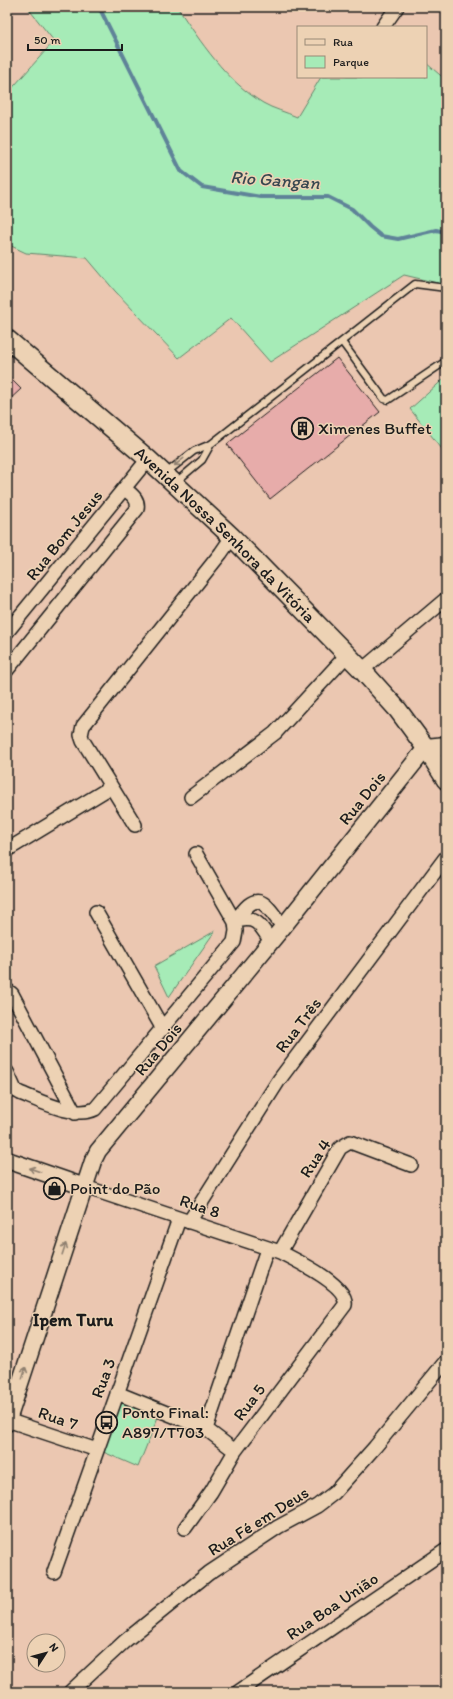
<svg xmlns="http://www.w3.org/2000/svg" width="453" height="1699" font-family="Itim,sans-serif">
<rect width="100%" height="100%" fill="#ebc7b1"/>
<filter id="ink" filterUnits="userSpaceOnUse"><feTurbulence type="fractalNoise" baseFrequency=".025" numOctaves="2"/><feDisplacementMap in="SourceGraphic" scale="8" xChannelSelector="R" yChannelSelector="G"/><feConvolveMatrix kernelMatrix="1 2 1 2 8 2 1 2 1" color-interpolation-filters="sRGB"/></filter>
<g filter="url(#ink)">
<path fill="#a6ebb7" stroke="#61846a" d="M27 7H177C201 42 225 80 263 103 273 109 286 112 297 117L321 77H426V63L446 80V285L404 275 270 362 231 318 179 358 115 291 87 258 26 253 7 244V94L54 41Z
M446 377V454L410 409Z
M215 931 169 997 154 966Z
M122 1402 158 1417 138 1467 101 1451Z"/>
<g fill="none" stroke-linecap="round" stroke-linejoin="round">
<path stroke="#5f8398" stroke-width="4" d="M99 7 181 171 202 187 261 197H328L352 209 370 227 381 236 398 239 436 230 446 232"/>
</g>
<path fill="#e7acaa" stroke="#1c1c1c" d="M337 358 380 412 270 499 227 444Z
M7 375 21 389 7 402Z"/>
<g fill="none" stroke-linecap="round" stroke-linejoin="round">
<defs>
<path id="service" d="M342 342 384 399 388 400 446 361
M211 444 415 284 446 288
M166 473 194 451 211 444 202 460 176 482"/>
<path id="minor" d="M383 27 397 7
M7 632 148 459
M7 670 137 509C139 499 132 495 125 489
M362 670 446 599
M191 797 275 733 347 655
M135 825 83 741 81 735 83 726 221 553 232 537
M7 850 111 787
M96 912 163 1029
M235 922C257 888 264 901 283 927
M235 922C256 914 261 926 271 942
M7 990 12 994 75 1113
M7 1072 15 1090 20 1093C40 1101 75 1119 95 1109L234 942 236 931 235 922 196 854
M85 1187 280 1252C295 1260 349 1285 345 1305L235 1451 211 1492 185 1528
M189 1222 279 1080 446 857
M280 1252 340 1148 350 1142 411 1165
M117 1393 206 1429 235 1451
M7 1420 97 1450
M206 1429 267 1249
M54 1572 179 1219
M70 1692 125 1641 209 1573 278 1527 317 1506 334 1493 375 1447 446 1361
M238 1692 446 1550"/>
<path id="tertiary" d="M7 1160 85 1187
M7 1423 93 1161 98 1151 283 927 426 748"/>
<g id="secondary">
<path id="s1" d="M7 339 148 459 232 537 362 670 398 710 426 748 446 780"/>
<path d="M426 748 446 746"/>
</g>
</defs>
<use href="#service" stroke="#1c1c1c" stroke-width="9"/>
<use href="#minor" stroke="#1c1c1c" stroke-width="16"/>
<use href="#tertiary" stroke="#1c1c1c" stroke-width="19"/>
<use href="#secondary" stroke="#1c1c1c" stroke-width="21"/>
<use href="#service" stroke="#edd2b4" stroke-width="6"/>
<use href="#minor" stroke="#edd2b4" stroke-width="13"/>
<use href="#tertiary" stroke="#edd2b4" stroke-width="16"/>
<use href="#secondary" stroke="#edd2b4" stroke-width="18"/>
</g>
<defs><path id="oneway-shaft" d="M-6 0H5M1.5-3L5.5 0L1.5 3" fill="none" stroke-width="1.6" stroke-linecap="round" stroke-linejoin="round"/></defs>
<g stroke="#8f8070">
<use href="#oneway-shaft" transform="translate(179 462) rotate(142)"/>
<use href="#oneway-shaft" transform="translate(35 1170) rotate(-161)"/>
<use href="#oneway-shaft" transform="translate(64 1249) rotate(-72)"/>
<use href="#oneway-shaft" transform="translate(24 1373) rotate(-72)"/>
</g>
</g>
<defs>
<symbol id="building-ring" viewBox="-11 -11 22 22"><circle r="9.5" fill="#edd2b4" stroke="#1c1c1c" stroke-width="1.5"/><path d="M-4-6H4V6H1V3H-1V6H-4ZM-2.5-4.3h1.7v1.8h-1.7ZM.8-4.3h1.7v1.8H.8ZM-2.5-1h1.7V.8h-1.7ZM.8-1h1.7V.8H.8Z" fill="#1c1c1c"/></symbol>
<symbol id="shop-ring" viewBox="-11 -11 22 22"><circle r="9.5" fill="#edd2b4" stroke="#1c1c1c" stroke-width="1.5"/><path d="M-5-2.5h2.3a2.7 3.5 0 0 1 5.4 0H5L5.5 6h-11ZM-1.5-2.5h3a1.5 2.3 0 0 0-3 0Z" fill="#1c1c1c"/></symbol>
<symbol id="bus-ring" viewBox="-11 -11 22 22"><circle r="9.5" fill="#edd2b4" stroke="#1c1c1c" stroke-width="1.5"/><path d="M-5-6H5V4H4V6H2V4H-2V6H-4V4H-5ZM-3.5-4V0h7V-4ZM-3.5 1.2v1.5H-2V1.2ZM2 1.2v1.5H3.5V1.2Z" fill="#1c1c1c"/></symbol>
</defs>
<g fill-rule="evenodd">
<use href="#building-ring" x="290" y="416" width="25" height="25"/>
<use href="#shop-ring" x="42" y="1176" width="25" height="25"/>
<use href="#bus-ring" x="94" y="1410" width="25" height="25"/>
</g>
<g text-anchor="middle" stroke-width="3" stroke-linejoin="round" paint-order="stroke">
<g font-size="17" fill="#1c1c1c" stroke="#edd2b4" text-anchor="start">
<text x="318" y="434">Ximenes Buffet</text>
<text x="70" y="1194">Point do Pão</text>
<text x="122" y="1418">Ponto Final:<tspan x="122" dy="20">A897/T703</tspan></text>
</g>
<g font-size="17" fill="#1c1c1c" stroke="#edd2b4">
<text transform="translate(64 535) rotate(-51)" y="6">Rua Bom Jesus</text>
<text dy="6" stroke="none"><textPath href="#s1" startOffset="293">Avenida Nossa Senhora da Vitória</textPath></text>
<text transform="translate(362 798) rotate(-51)" y="6">Rua Dois</text>
<text transform="translate(298 1025) rotate(-53)" y="6">Rua Três</text>
<text transform="translate(158 1049) rotate(-50)" y="6">Rua Dois</text>
<text transform="translate(315 1158) rotate(-57)" y="6">Rua 4</text>
<text transform="translate(200 1206) rotate(19)" y="6">Rua 8</text>
<text transform="translate(103 1378) rotate(-70)" y="6">Rua 3</text>
<text transform="translate(249 1402) rotate(-53)" y="6">Rua 5</text>
<text transform="translate(58 1418) rotate(19)" y="6">Rua 7</text>
<text transform="translate(258 1521) rotate(-32)" y="6">Rua Fé em Deus</text>
<text transform="translate(332 1606) rotate(-34)" y="6">Rua Boa União</text>
</g>
<g font-size="18" font-style="italic" fill="#384750" stroke="#edd2b4">
<text transform="translate(275 180) rotate(4)" y="6">Rio Gangan</text>
</g>
<g font-size="18" font-weight="bold" fill="#1c1c1c" stroke="#edd2b4">
<text x="73" y="1326">Ipem Turu</text>
</g>
</g>
<rect width="453" height="1699" fill="none" stroke="#edd2b4" stroke-width="24"/>
<rect x="12" y="12" width="429" height="1675" fill="none" stroke="#1c1c1c" stroke-width="1.5" filter="url(#ink)"/>
<rect x="297" y="26" width="130" height="52" fill="#edd2b4" stroke="#998977"/>
<rect x="305" y="39" width="20" height="6" fill="#edd2b4" stroke="#998977"/>
<text x="333" y="46" font-size="12" fill="#1c1c1c">Rua</text>
<rect x="305" y="56" width="20" height="12" fill="#a6ebb7" stroke="#998977"/>
<text x="333" y="66" font-size="12" fill="#1c1c1c">Parque</text>
<g transform="translate(46 1653) rotate(54)"><circle r="19" fill="#edd2b4" stroke="#998977"/>
<path d="M0-3L7 15L0 10L-7 15Z" fill="#1c1c1c"/>
<text y="-6" font-size="11" font-weight="bold" text-anchor="middle" fill="#1c1c1c">N</text>
</g>
<path d="M28 44v6h94v-6" fill="none" stroke="#1c1c1c" stroke-width="2"/>
<text x="34" y="44" font-size="12" fill="#1c1c1c" stroke="#edd2b4" stroke-width="3" paint-order="stroke">50 m</text>
</svg>
